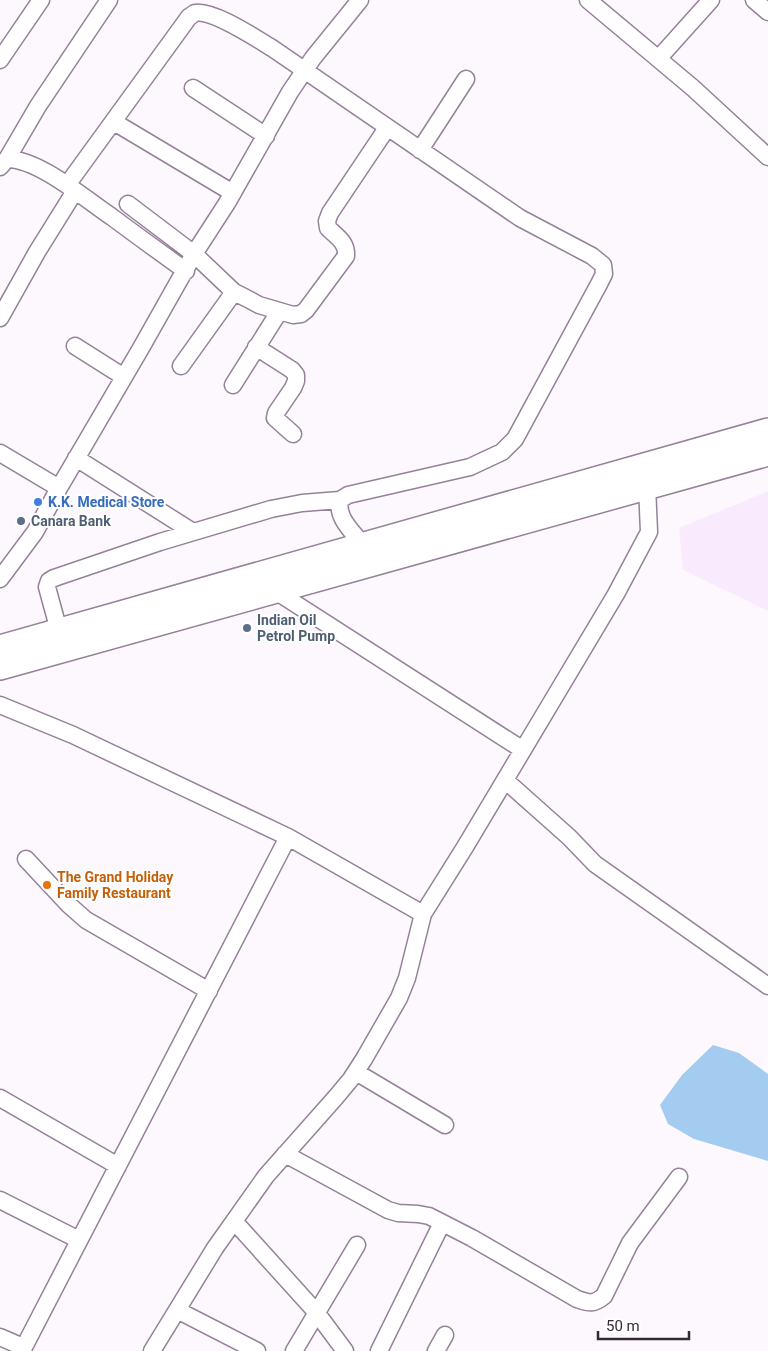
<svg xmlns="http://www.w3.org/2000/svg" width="768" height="1351" font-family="Roboto,sans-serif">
<rect width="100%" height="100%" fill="#fdf8fe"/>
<path fill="#faeafe" d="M768 491V611L683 570 679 528Z"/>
<path fill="#a3ccf0" d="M713 1045 739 1053 768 1074V1161L694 1139 668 1124 660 1105 682 1075Z"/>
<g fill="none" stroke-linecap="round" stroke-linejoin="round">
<defs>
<path id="minor" d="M588 0 693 88 768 157
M754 0 768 12
M658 59 711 0
M0 60 41 0
M193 88 266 136
M114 122 233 193
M420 150 466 79
M7 159 38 106 109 0
M0 167 7 159C39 159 85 199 112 217 136 235 161 253 186 271
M67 185 189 17C191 16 193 14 195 13 212 9 257 39 272 48L520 218 592 256 603 265 604 274 599 284 515 439 502 452 470 467 348 495 340 500C336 518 353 532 363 545
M128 204 194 254 234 292 246 298 259 305 293 315 301 314 306 310 346 256C347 242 337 237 328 228L327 221 330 213 387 128
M0 318 37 252 75 191
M75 346 124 377
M256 347 292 370 296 375V381L293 388 276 413 275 418 293 434
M181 366 234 292
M233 385 279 312
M0 453 59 488
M76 458 193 532
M0 579 35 532 59 488 141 348 194 254 227 203 290 92 313 58 360 0
M274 590 523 750
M59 631 47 587 49 581 54 578 160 542 271 509 302 503 340 500
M0 705 73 735 288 837 423 914
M505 780 569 837 595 864 768 986
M26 859 69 905 86 920 209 991
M356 1072 445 1125
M0 1098 118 1166
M285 1154 388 1210 398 1213 418 1214 429 1216 472 1238 577 1299C589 1303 593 1305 604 1296L630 1243 679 1177
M0 1200 79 1240
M234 1221 316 1312 345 1351
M177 1310 257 1351
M0 1337 23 1347
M22 1351 288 837
M152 1351 215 1248 266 1176 336 1097 351 1079 364 1059 399 998 407 978 423 914 465 847 616 594 649 532 647 486
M294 1351 357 1245
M379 1351 442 1223
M436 1351 445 1335"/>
<path id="highway" d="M0 648 768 431
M0 667 768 453"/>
</defs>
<use href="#minor" stroke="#96819a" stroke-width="19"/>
<use href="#highway" stroke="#96819a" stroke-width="28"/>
<use href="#minor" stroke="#fff" stroke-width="16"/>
<use href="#highway" stroke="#fff" stroke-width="25"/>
</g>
<circle fill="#3f7fe0" stroke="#fff" stroke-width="2" cx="38" cy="502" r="5"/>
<g fill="#5c6f8a" stroke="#fff" stroke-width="2">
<circle cx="21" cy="521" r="5"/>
<circle cx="247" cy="628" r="5"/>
</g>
<circle fill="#e8710a" stroke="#fff" stroke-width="2" cx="47" cy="885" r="5"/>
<g text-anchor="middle" stroke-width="4" stroke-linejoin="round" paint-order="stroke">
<g font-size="14" font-weight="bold" fill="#366cbe" stroke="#fff" text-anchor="start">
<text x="48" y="507">K.K. Medical Store</text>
</g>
<g font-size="14" font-weight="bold" fill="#4e5e75" stroke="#fff" text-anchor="start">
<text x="31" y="526">Canara Bank</text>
<text x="257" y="625">Indian Oil<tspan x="257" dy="16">Petrol Pump</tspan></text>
</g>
<g font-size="14" font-weight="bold" fill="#c56008" stroke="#fff" text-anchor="start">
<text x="57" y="882">The Grand Holiday<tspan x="57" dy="16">Family Restaurant</tspan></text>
</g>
</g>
<path d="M598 1331v8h91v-8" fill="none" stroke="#332a35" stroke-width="2.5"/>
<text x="606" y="1331" font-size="15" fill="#332a35" stroke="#ffffff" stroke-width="4" paint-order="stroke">50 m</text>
</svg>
